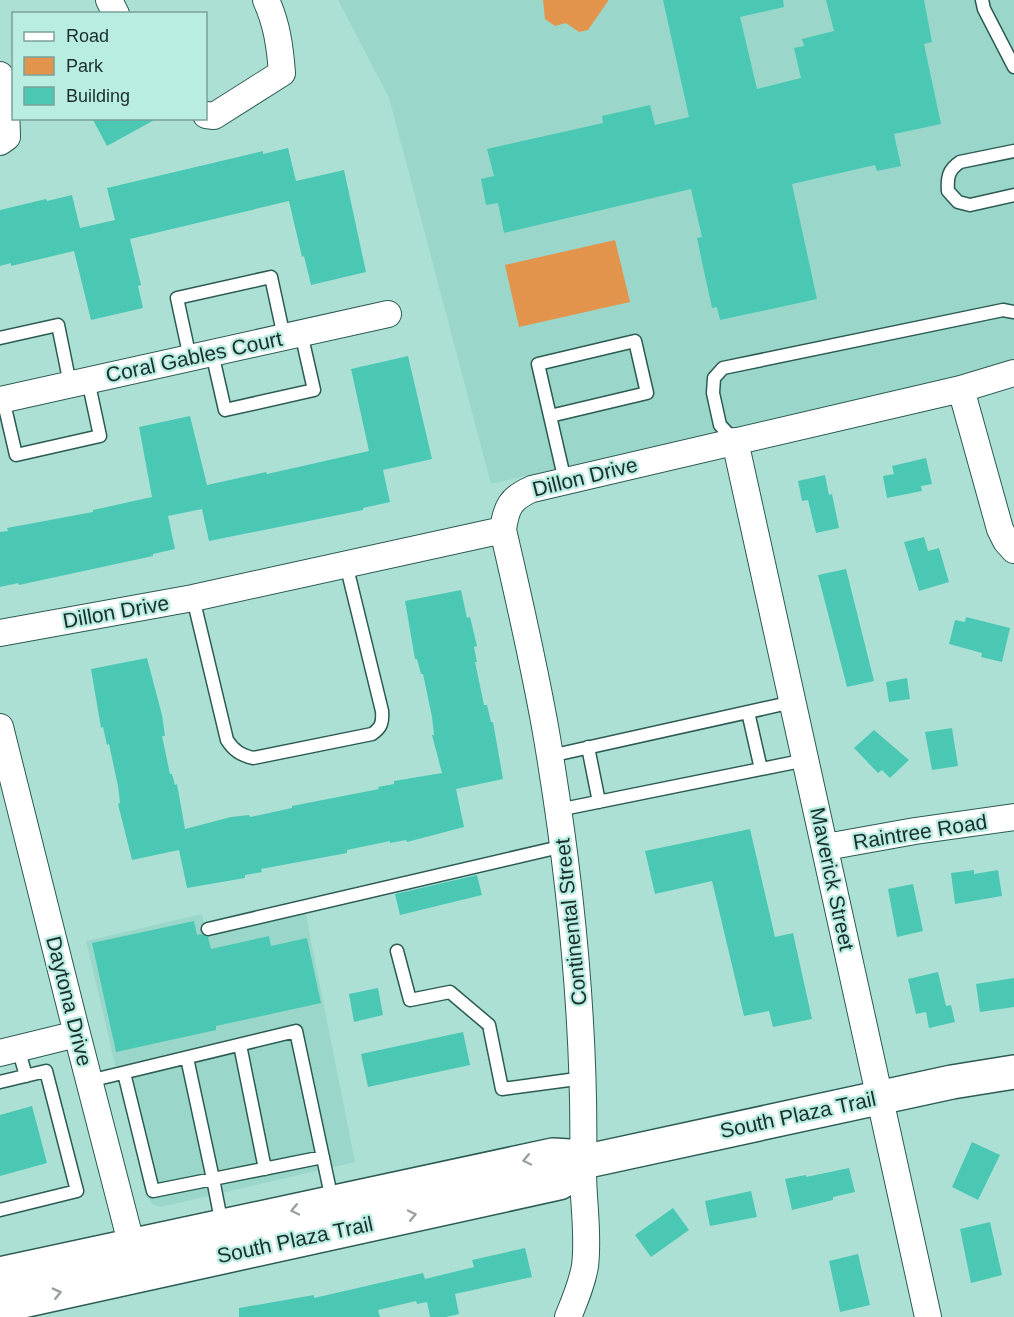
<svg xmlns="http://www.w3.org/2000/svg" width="1014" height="1317" font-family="Arial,sans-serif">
<rect width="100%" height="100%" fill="#ade0d5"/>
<path fill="#9ad7ca" d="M338 0H1014V359L979 372 491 484 389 98Z
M305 910 355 1162 161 1207 153 1205 146 1196 86 941 202 914 205 930Z"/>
<path fill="#e2944d" d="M543 0H608V1L588 30 579 32 566 23 555 26 545 19Z
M615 240 630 302 519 327 505 265Z"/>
<path fill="#4ac8b4" d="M663 0H783L784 7 740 17 757 89 801 78 794 48 804 46 802 39 834 31 826 0H924L932 42 924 44 941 124 894 134 901 166 877 171 875 165 792 184 817 299 720 320 717 307 712 308 702 262 697 238 702 237 691 189 504 233 498 203 486 205 481 179 494 176 487 149 603 123 602 116 650 105 655 125 689 117Z
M92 118H158L107 146Z
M288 148 296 181 344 170 366 272 311 285 304 256 302 257 289 201 130 239 141 285 138 286 143 308 91 320 74 251 11 266V263L0 266V210L46 199 47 201 72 195 80 228 115 220 107 188 263 151V154Z
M408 356 432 459 383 470 390 502 363 508V510L209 541 202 509 168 516 175 549 153 554V556L19 585 18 583 0 587V532L8 531 7 528 93 512V510L152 497 139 427 190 416 207 485 266 472 267 474 369 451 351 369Z
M926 458 932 484 921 486 922 491 887 498 883 476 894 474 892 466Z
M825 475 829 495 832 494 839 528 816 533 808 500 802 501 798 481Z
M924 537 928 551 939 548 949 582 919 591 904 542Z
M846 569 874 681 847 687 818 575Z
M461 590 467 618 470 617 477 646 474 647 477 662H475L484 705H487L491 722H493L503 779 456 789 464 827 407 842 406 840 390 843V841L347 850V853L261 869 262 872 245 875V878L187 888 179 850 132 860 118 804 120 803 118 786 109 744 107 745 103 727 101 728 91 669 147 658 162 715 165 736H162L170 774H172L175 785 177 784 185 829 231 817 249 815 250 817 292 808V806L379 789 378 787 394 784V781L442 773 432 735H434L432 717 423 674H421L417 659H415L405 601Z
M966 617 1010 628 1002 662 981 657 982 653 949 644 955 620 965 622Z
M907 678 910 699 889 702 886 682Z
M952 728 958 766 932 770 925 732Z
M874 730 909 760 890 778 882 770 878 773 854 748Z
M750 829 775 937 793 933 812 1019 773 1027 769 1011 744 1016 712 881 655 894 645 851Z
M974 870V874L998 870 1002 896 955 904 951 873Z
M477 875 482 895 400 915 395 894Z
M913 884 923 931 897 937 888 889Z
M194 921 197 935 201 934 208 937 211 949 269 936 271 946 307 938 321 1003 216 1026V1030L116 1052 92 943Z
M938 972 946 1006 951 1005 955 1022 929 1028 926 1012 916 1014 908 979Z
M1014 978V1007L980 1012 976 984Z
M378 988 383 1015 354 1022 349 994Z
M463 1032 470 1065 368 1087 361 1054Z
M32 1106 47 1163 0 1176V1115Z
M972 1142 1000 1155 978 1200 952 1187Z
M849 1168 855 1192 833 1197V1200L792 1210 785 1179 806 1175V1177Z
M751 1191 757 1217 710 1226 705 1201Z
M673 1208 689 1230 651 1257 635 1235Z
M990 1222 1002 1275 971 1283 960 1229Z
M525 1248 532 1277 455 1294 459 1314 446 1317H430L427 1302 417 1304 416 1301 378 1310 380 1317H239V1308L314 1295V1298L423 1273 425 1279 474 1267 472 1260Z
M858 1254 870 1305 840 1312 829 1261Z"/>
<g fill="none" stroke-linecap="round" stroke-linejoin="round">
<defs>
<path id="service" d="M982 0 984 9 1014 67
M1014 151 960 162C948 170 947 178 948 191L958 202 970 205 1014 195
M0 338 58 325 70 384
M212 353 225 410 314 390 301 333
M190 358 177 298 271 277 284 337
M3 399 16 455 100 436 88 380
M550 416 647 393 635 341 538 364 565 481
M735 441 720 425 713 393 714 378 723 368 1003 310 1014 312
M193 598 227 740C234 751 241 755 253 758L372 734C381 728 383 723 382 711L346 564
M748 712 761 769
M588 747 599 802
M550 756 793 702
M558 810 806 760
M208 929 564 846
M397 951 410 1000 450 992 489 1025 502 1089 584 1078
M240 1045 265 1169
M18 1048 26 1076
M187 1058 213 1179 323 1157
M124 1073 153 1191 213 1179 222 1225
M89 1081 296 1031 332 1200
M0 1082 46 1071 77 1191 0 1210"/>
<path id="minor" d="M109 0 116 14
M0 75 6 106 7 137 0 142
M206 115 214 116 282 73C280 47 277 24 266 0
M961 389 1000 529 1006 541 1014 550
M0 400 388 314
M735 441 928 1317
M0 633 193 598 503 530
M0 727 77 1034 136 1262
M826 847 915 831 1014 817
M0 1053 77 1034
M568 1317C575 1300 582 1284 585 1266 589 1234 583 1202 583 1171 586 1026 571 881 547 738 535 668 519 599 503 530 506 507 511 498 532 489L961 389 1014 373"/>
<path id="secondary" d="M0 1274 553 1155 569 1156 583 1162 952 1082 1014 1072
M0 1306 559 1183 573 1174 583 1162"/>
</defs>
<use href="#service" stroke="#2b5b53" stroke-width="15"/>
<use href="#minor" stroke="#2b5b53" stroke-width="28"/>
<use href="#secondary" stroke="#2b5b53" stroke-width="36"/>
<use href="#service" stroke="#fff" stroke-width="12"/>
<use href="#minor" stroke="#fff" stroke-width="26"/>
<use href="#secondary" stroke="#fff" stroke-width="33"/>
</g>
<defs><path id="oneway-chevron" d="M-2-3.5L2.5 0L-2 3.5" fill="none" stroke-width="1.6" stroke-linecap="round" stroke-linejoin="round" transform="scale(1.5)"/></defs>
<g stroke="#98a1a0">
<use href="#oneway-chevron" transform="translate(527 1160) rotate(168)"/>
<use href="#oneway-chevron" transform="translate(295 1210) rotate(168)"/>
<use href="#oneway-chevron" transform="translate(412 1215) rotate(-12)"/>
<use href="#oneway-chevron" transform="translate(57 1293) rotate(-13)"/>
</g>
<g text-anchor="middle" stroke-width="4.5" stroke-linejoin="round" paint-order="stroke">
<g font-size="21" fill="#1a2e2b" stroke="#baede2">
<text transform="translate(194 357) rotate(-12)" y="7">Coral Gables Court</text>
<text transform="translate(585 477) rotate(-14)" y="7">Dillon Drive</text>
<text transform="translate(116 612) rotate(-10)" y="7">Dillon Drive</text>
<text transform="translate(920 832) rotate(-9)" y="7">Raintree Road</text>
<text transform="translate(832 879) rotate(78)" y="7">Maverick Street</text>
<text transform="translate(571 922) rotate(-96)" y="7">Continental Street</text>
<text transform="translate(69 1001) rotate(76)" y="7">Daytona Drive</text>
<text transform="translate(798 1115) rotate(-12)" y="7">South Plaza Trail</text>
<text transform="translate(295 1240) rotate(-12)" y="7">South Plaza Trail</text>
</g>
</g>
<rect x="12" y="12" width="195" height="108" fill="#baede2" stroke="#7aa199" stroke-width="1.5"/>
<rect x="24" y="32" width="30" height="9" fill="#ffffff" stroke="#7aa199" stroke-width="1.5"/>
<text x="66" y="42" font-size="18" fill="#1a2e2b">Road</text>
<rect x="24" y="57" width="30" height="18" fill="#e2944d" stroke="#7aa199" stroke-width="1.5"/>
<text x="66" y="72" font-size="18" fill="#1a2e2b">Park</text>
<rect x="24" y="87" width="30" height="18" fill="#4ac8b4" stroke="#7aa199" stroke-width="1.5"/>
<text x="66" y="102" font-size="18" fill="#1a2e2b">Building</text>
</svg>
